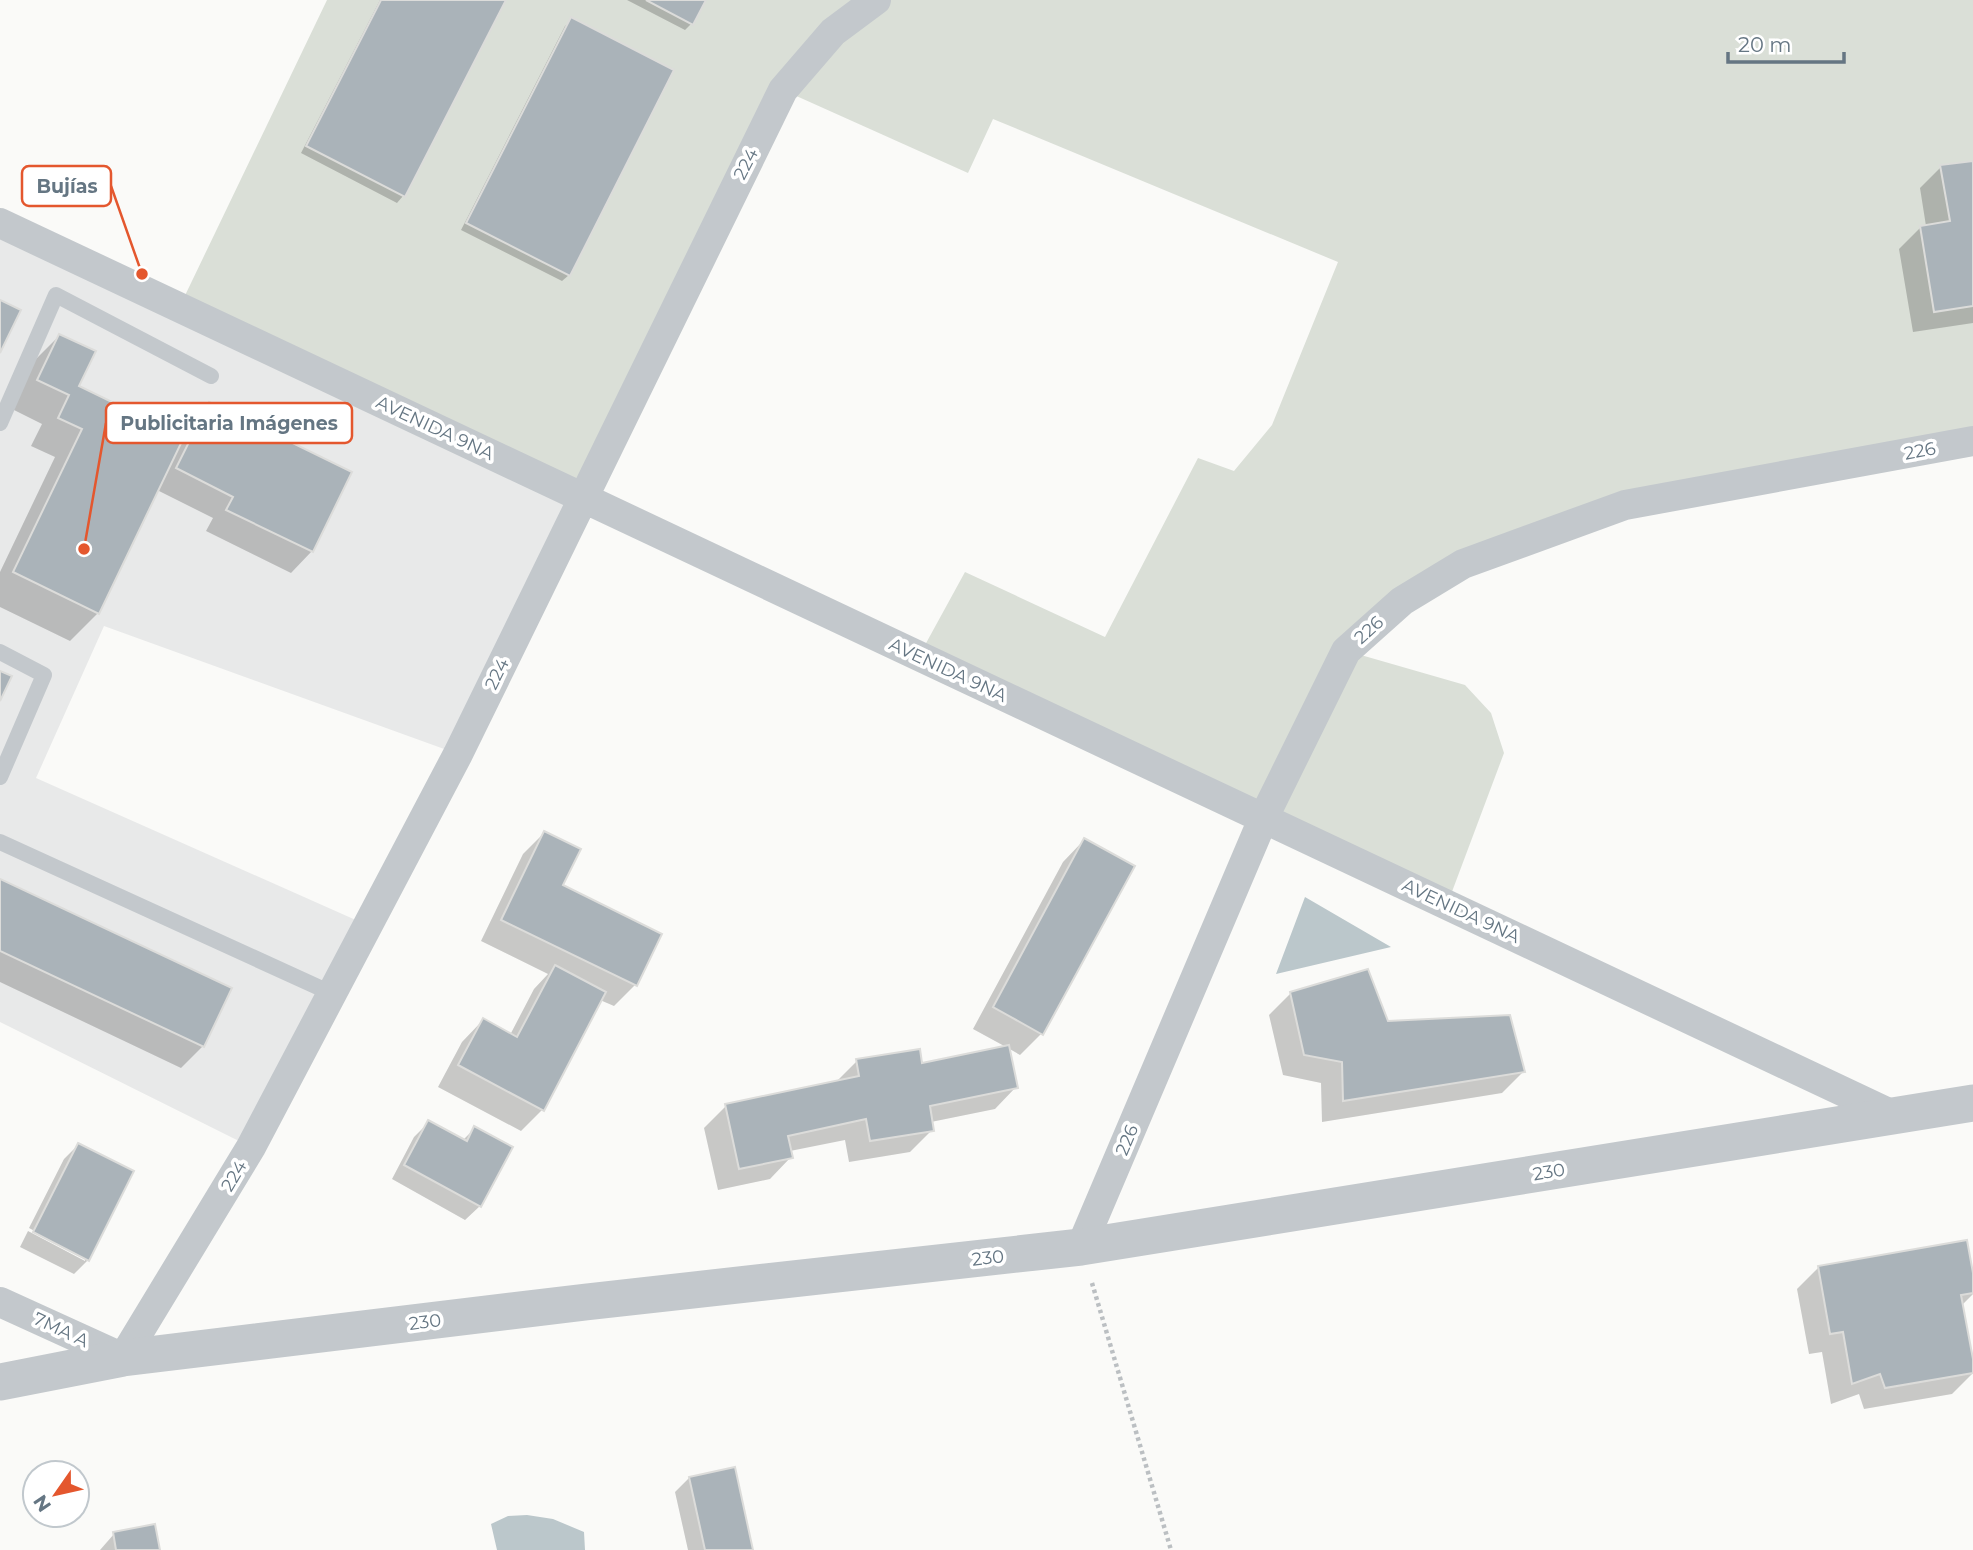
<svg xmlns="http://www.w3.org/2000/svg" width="1973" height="1550" font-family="Montserrat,sans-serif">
<rect width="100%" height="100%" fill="#fafaf8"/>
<path fill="#e8e9e9" d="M0 223 584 498 458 754 104 626 36 778 367 925 251 1147 0 1022Z"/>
<path fill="#dadfd7" d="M327 0H1973V441L1625 505 1463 564 1347 651 1465 685 1491 713 1504 753 1447 905 919 656 965 572 1105 637 1198 458 1234 471 1272 425 1338 262 993 119 968 173 783 90 584 498 179 308Z"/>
<path fill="#bbc7cb" d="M1305 897 1391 947 1276 974Z
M527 1515 553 1519 584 1532 585 1550H497L491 1524 508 1516Z"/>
<path fill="#0003" d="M380 0H504L403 196 397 203 301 153Z
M627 0H704L691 24 685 30Z
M572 20 569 275 562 281 461 230 565 26Z
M1973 162V323L1913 332 1899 249 1921 227 1926 226 1920 188 1941 167Z
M59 336 77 387 182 437 188 425 209 404 312 551 291 573 206 531 213 518 157 490 98 613 70 641 0 607V572L55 457 31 446 42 424 10 408 31 364Z
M544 833 561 886 635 985 614 1006 600 1000 542 1110 521 1131 438 1087 462 1042 483 1020 510 1035 534 989 548 974 481 941 523 854Z
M1084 840 1041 1034 1020 1055 1008 1048 1016 1087 995 1109 931 1122 932 1130 910 1152 849 1162 845 1140 790 1151 791 1157 770 1179 718 1190 704 1128 726 1106 835 1083 857 1061 921 1065 1006 1047 973 1029 1063 862Z
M0 881 203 1046 181 1068 0 982Z
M1367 971 1387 1023 1523 1072 1502 1093 1322 1122 1321 1083 1283 1075 1269 1015 1290 994Z
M429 1122 462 1141 475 1128 480 1206 465 1220 392 1179 414 1137Z
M78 1145 88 1260 74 1274 20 1247 28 1231 85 1261V1257L29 1228 64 1159Z
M1819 1267 1973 1283V1294L1961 1306 1973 1373 1952 1394 1864 1409 1859 1394 1831 1404 1822 1352 1809 1354 1797 1289Z
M689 1478 751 1550H688L675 1492Z
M114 1534 158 1550H100Z"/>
<path fill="#aab3b9" stroke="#dcdcda" stroke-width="2" d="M381 0H506L405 197 306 146Z
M646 0H706L693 25Z
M571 17 674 70 570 276 466 223Z
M1973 161V306L1934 312 1920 226 1950 221 1940 165Z
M0 300 21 310 0 353Z
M59 334 96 351 79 386 184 437 99 614 13 572 82 429 58 418 69 395 37 380Z
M209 402 352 472 313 552 226 510 233 497 176 468Z
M0 671 12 676 0 701Z
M544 831 581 849 563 885 662 934 637 986 501 920Z
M1084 838 1135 866 1043 1035 993 1007Z
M0 879 232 988 204 1047 0 951Z
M555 965 606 992 544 1111 458 1065 483 1018 517 1037Z
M1368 969 1388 1021 1510 1015 1525 1072 1343 1101 1342 1062 1304 1055 1290 992Z
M1009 1045 1018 1088 930 1106 934 1131 870 1141 866 1119 788 1136 793 1158 739 1169 725 1104 859 1076 856 1059 920 1049 922 1063Z
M428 1120 467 1141 474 1126 513 1147 481 1207 404 1165Z
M78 1143 134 1171 89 1261 33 1232Z
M1967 1240 1973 1273V1293L1961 1295 1973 1359V1373L1885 1388 1880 1374 1852 1384 1843 1332 1830 1334 1818 1266Z
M735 1467 753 1550H705L689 1477Z
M155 1524 160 1550H116L113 1532Z"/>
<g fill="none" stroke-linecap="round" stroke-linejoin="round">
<path stroke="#bbbfc2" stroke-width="4.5" stroke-dasharray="3.5 3.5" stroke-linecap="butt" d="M1092 1283 1171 1550"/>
<path stroke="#c3c8cc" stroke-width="16" d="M0 423 56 295 211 376
M0 652 44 675 0 777
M0 842 331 993"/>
<path stroke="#c3c8cc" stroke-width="30" d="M0 223 1895 1116
M1081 1247 1263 819 1346 651 1402 601 1463 564 1625 505 1973 441
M0 1302 123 1358 251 1147 458 754 783 90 833 32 876 0"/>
<path stroke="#c3c8cc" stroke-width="37" d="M0 1382 123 1358 586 1302 1081 1247 1973 1103"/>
</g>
<g text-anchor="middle" stroke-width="7" stroke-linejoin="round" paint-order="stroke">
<g font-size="18" fill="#657683" stroke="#fff">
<text transform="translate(746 164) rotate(-63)" y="6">224</text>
<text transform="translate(435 428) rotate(25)" y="6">AVENIDA 9NA</text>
<text transform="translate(1920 451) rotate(-10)" y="6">226</text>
<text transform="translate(1369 630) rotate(-42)" y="6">226</text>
<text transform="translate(948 670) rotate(25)" y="6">AVENIDA 9NA</text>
<text transform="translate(497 674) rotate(-64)" y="6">224</text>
<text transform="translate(1461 911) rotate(25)" y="6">AVENIDA 9NA</text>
<text transform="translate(1127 1140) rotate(-67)" y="6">226</text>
<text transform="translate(1549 1172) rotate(-9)" y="6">230</text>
<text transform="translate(234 1176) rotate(-59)" y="6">224</text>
<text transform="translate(988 1258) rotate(-6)" y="6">230</text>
<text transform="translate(425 1322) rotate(-7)" y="6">230</text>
<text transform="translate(61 1330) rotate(25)" y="6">7MA A</text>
</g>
</g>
<path fill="none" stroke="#e4572e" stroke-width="2.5" d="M142 274L111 186M84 549L106 423"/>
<g fill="#e4572e" stroke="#fff" stroke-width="2.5">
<circle cx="142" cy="274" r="7"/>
<circle cx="84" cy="549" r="7"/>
</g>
<g fill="#fff" stroke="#e4572e" stroke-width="2.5">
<rect x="22" y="166" width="89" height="40" rx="7"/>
<rect x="106" y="403" width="246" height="40" rx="7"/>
</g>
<g font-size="19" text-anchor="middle" font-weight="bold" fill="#657683">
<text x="67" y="193">Bujías</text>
<text x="229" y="430">Publicitaria Imágenes</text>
</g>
<g transform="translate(56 1494) rotate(236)"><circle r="33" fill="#ffffff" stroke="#c1c8cd" stroke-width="2"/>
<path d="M0-5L12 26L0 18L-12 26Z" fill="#e4572e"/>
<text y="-10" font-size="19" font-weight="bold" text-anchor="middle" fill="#657683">N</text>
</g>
<path d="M1728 52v10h116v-10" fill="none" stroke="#657683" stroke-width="3.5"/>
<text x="1738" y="52" font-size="21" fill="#657683" stroke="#ffffff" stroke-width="5" paint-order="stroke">20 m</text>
</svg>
